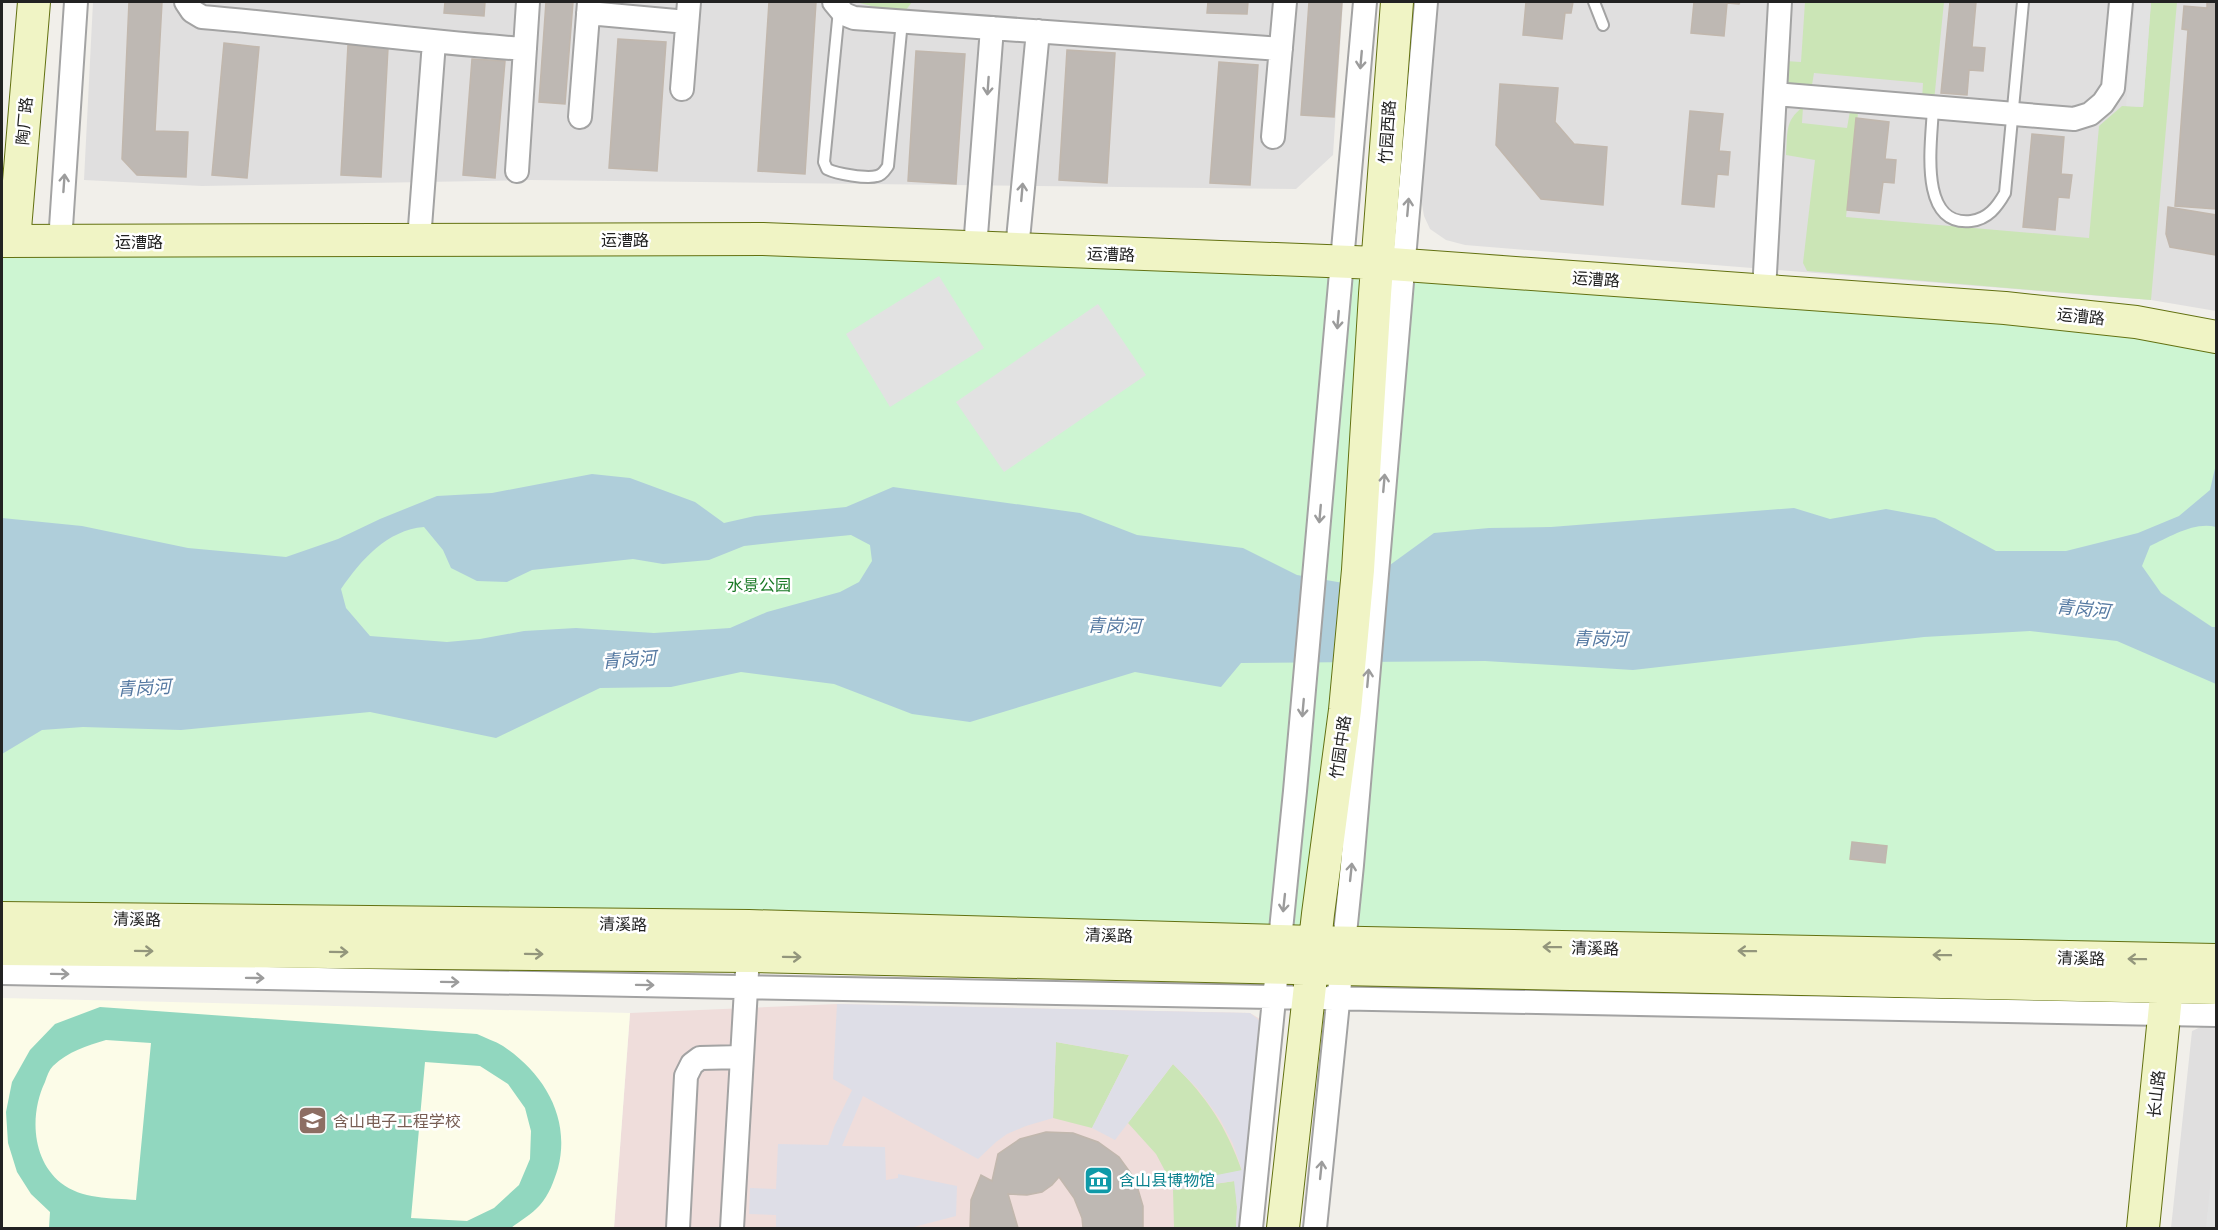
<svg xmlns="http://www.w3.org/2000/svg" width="2218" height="1230" font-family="'PT Sans Narrow','Noto Sans SC',sans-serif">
<rect width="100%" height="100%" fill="#f1efea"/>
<path fill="#e0dfdf" d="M93 2H1343L1333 155 1296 189 531 180 202 186 84 180Z
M1436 2H2216V311L2151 300 1465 245 1446 240 1430 229 1424 216 1420 193Z
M2216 1020V1228H2171L2192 1031Z"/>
<path fill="#efdddb" d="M837 1004 1250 1013 1260 1019 1249 1228H614L630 1013Z"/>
<path fill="#fcfce8" d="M2 998 630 1013 614 1228H2Z"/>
<path fill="#cbe5b6" d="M856 2H912L906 10 894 12Z
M1805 2H1944L1934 101 1922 100 1923 83 1814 73 1811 91 1793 88 1784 77 1785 61 1801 62Z
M2151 2H2177L2151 300 1807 271 1803 263 1815 160 1786 155C1788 134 1784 121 1803 107L1802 123 1847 128 1850 111 1858 113 1846 217 2089 238 2099 126 2122 106 2143 107Z
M1056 1042 1129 1055 1092 1128 1053 1118Z
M1173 1064C1207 1097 1226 1126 1242 1171L1172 1184 1156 1154 1128 1123Z
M1235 1181 1237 1207 1236 1228H1174L1173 1190Z"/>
<path fill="#cdf5d2" d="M762 252 1466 282 2003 320 2127 335 2216 352V946L2 907V253Z"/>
<path fill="#91d7bf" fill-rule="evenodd" d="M100 1007 477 1034C485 1038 495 1041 503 1046 544 1073 571 1118 558 1168 554 1181 549 1195 540 1205 532 1214 520 1221 511 1228H49L50 1212 31 1194 17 1172 8 1143 6 1112 12 1082 30 1050 55 1024ZM106 1040 151 1043 136 1200C111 1198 81 1199 61 1183 31 1159 30 1113 45 1082 47 1076 49 1070 53 1066 69 1051 86 1046 106 1040ZM425 1062 480 1066 508 1084 525 1108 531 1131 530 1159 519 1185 494 1208 467 1221 411 1218Z"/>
<path fill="#e2e2e2" d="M2135 2H2151L2143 107 2126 106Z
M939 276 984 348 890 407 846 334Z
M1098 304 1146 375 1004 472 956 402Z
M2216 1127V1228H2206Z"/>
<path fill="#dedee7" d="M837 1004 1250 1013 1267 1027 1249 1228H1236L1237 1207 1234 1181 1173 1190 1172 1184 1242 1170 1233 1144 1220 1119 1198 1089 1173 1064 1115 1140 1092 1128 1129 1055 1056 1042 1053 1118 1026 1126 1007 1134 996 1142 978 1159 863 1096 842 1146 885 1147 886 1180 898 1178V1174L957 1186 956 1216 910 1228H776V1215L749 1214 750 1188 776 1189 778 1144 828 1145 834 1127 852 1090 833 1079Z"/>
<path fill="#afceda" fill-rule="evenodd" d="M2216 464V527C2195 521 2169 537 2150 546L2142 566 2161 593 2212 627H2216V684L2117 641 2030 631 1924 637 1633 670 1485 661 1241 663 1221 687 1135 672 970 722 912 714 834 684 741 672 671 687 600 688 496 738 370 712 181 730 83 727 42 730 2 754V518L82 526 188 548 286 557 338 539 380 519 437 496 492 493 592 474 630 478 695 502 724 523 755 516 846 507 893 487 1080 513 1137 535 1243 548 1297 575 1361 586 1434 533 1489 528 1551 527 1794 508 1830 519 1886 509 1935 518 1996 551H2066L2138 533 2179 516 2210 490ZM424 527 443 550 451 568 477 581 507 582 532 570 633 559 663 564 709 560 744 546 799 540 851 535 870 545 872 561 859 582 840 592 767 612 730 628 654 633 576 628 524 631 480 639 447 642 370 636 346 608 341 589C361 560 387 530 424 527Z"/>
<path fill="#beb8b3" stroke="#c1b7ad" stroke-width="1.5" d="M129 2H162L155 131 188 132 186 177 137 175 122 159Z
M445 2H485L484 16 444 13Z
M546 2H573L565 104 539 102Z
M769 2H816L805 174 758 171Z
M1208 2H1248L1247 14 1207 13Z
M1309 2H1342L1334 117 1301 115Z
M1526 2H1573L1571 13H1565L1562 39 1523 35Z
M1694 2H1740L1739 4 1727 3 1724 36 1691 33Z
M1950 2H1976L1972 47 1985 48 1983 71 1969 70 1967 95 1941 93Z
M2207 2H2216V209L2175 206 2188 30 2182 29 2184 6 2207 8Z
M618 39 666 42 657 171 609 168Z
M224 43 259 47 247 178 212 175Z
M348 45 388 48 381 177 341 175Z
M1067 50 1115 53 1107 183 1059 180Z
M916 51 965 54 956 184 908 181Z
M472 59 505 61 495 178 463 175Z
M1219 62 1258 65 1250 185 1210 183Z
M1500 84 1558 88 1555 122 1574 144 1607 147 1603 205 1541 199 1496 145Z
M1690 111 1723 114 1719 151 1730 152 1728 175 1717 174 1714 207 1682 204Z
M1856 118 1889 122 1885 159 1896 160 1894 183 1883 182 1879 213 1847 210Z
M2032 134 2064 137 2061 174 2072 175 2069 198 2058 197 2055 230 2023 227Z
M2168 207 2216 215V255L2170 247 2166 234Z
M1852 842 1887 846 1885 863 1850 859Z
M1046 1132 1073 1133 1098 1142 1119 1157 1135 1179 1143 1206V1228H1083L1082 1218 1074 1198 1059 1177 1052 1185 1042 1192 1027 1195 1008 1194 1018 1228H970L971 1200 981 1175 992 1181 998 1154 1020 1139Z"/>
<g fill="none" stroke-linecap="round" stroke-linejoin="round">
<defs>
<path id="lane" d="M1594 2 1603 25
M839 10 824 162 827 169C837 174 867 179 877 176 883 175 885 170 888 166L902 21
M1933 107C1932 140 1917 227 1971 221 1988 219 1997 207 2005 193L2023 2"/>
<path id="street" d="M186 2 192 11 202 17C310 26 417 42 525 49
M834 2 844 14 854 18 1281 49
M588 13 687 22
M682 89 689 2
M1775 94 2074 119 2090 114 2103 103 2113 88 2121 2
M580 117 589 2
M1273 137 1285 2
M517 171 528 2
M419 240 434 42
M60 242 76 2
M975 248 992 28
M1017 250 1038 31
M1764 291 1780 2
M2 973 2216 1015
M678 1228 686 1076 692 1064 700 1058 742 1057
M732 1228 747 972
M1251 1228 1295 791 1365 2
M1315 1228 1352 865 1426 2"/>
<path id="secondary" d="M2 241 763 239 1377 263 2005 308 2136 322 2216 337
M14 241 34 2
M2 918 749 926 1315 942 2216 960
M2 949 748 956 2216 988
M1283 1228 1318 914 1345 710 1358 570 1375 294 1397 2
M2143 1228 2169 966"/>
</defs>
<use href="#lane" stroke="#a3a3a3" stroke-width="14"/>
<use href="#street" stroke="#a3a3a3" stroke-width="26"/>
<use href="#secondary" stroke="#637111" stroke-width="34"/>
<use href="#lane" stroke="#fff" stroke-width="10"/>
<use href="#street" stroke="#fff" stroke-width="22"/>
<use href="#secondary" stroke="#f0f4c5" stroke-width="32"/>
</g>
<defs><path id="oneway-shaft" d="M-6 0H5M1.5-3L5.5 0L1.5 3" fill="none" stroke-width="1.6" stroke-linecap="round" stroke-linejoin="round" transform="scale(1.5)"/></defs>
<g stroke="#9c9c9c">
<use href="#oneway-shaft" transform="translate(1361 60) rotate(95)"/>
<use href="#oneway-shaft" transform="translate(988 86) rotate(94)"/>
<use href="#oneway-shaft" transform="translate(64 183) rotate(-86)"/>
<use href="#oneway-shaft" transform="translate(1022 192) rotate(-85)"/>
<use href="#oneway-shaft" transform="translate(1408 207) rotate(-85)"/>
<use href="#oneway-shaft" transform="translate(1338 320) rotate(95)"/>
<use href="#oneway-shaft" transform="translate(1384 483) rotate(-85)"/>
<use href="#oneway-shaft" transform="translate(1320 514) rotate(95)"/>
<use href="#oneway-shaft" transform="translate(1368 678) rotate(-85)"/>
<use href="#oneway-shaft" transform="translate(1303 708) rotate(95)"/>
<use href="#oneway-shaft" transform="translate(1351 872) rotate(-84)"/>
<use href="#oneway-shaft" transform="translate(1284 903) rotate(96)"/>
<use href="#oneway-shaft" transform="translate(60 974) rotate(1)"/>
<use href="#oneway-shaft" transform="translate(255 978) rotate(1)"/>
<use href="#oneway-shaft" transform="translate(450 982) rotate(1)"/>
<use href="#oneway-shaft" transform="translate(645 985) rotate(1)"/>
<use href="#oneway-shaft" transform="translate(1321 1170) rotate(-84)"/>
</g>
<g stroke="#93967c">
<use href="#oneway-shaft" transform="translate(1552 947) rotate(-179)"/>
<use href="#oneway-shaft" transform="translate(144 951) rotate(1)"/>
<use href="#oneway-shaft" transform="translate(1747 951) rotate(-179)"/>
<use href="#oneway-shaft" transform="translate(339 952) rotate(1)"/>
<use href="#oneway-shaft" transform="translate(534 954) rotate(1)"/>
<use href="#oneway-shaft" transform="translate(1942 955) rotate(-179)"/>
<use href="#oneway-shaft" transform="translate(792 957) rotate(1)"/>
<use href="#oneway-shaft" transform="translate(2137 959) rotate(-179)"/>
</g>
<defs>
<symbol id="school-square" viewBox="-11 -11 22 22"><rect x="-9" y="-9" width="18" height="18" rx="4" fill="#8d6e63" stroke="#fff"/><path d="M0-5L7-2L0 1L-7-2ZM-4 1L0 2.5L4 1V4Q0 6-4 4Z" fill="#fff"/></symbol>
<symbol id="museum-square" viewBox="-11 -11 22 22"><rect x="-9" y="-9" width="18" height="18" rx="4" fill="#0f9aa8" stroke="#fff"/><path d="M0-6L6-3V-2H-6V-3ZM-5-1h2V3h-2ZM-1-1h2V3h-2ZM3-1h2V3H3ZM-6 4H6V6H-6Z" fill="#fff"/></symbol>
</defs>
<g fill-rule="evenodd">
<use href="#school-square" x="296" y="1104" width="33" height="33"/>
<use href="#museum-square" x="1082" y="1164" width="33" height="33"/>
</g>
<g text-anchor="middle" stroke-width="5" stroke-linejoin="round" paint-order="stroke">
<g font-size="16" fill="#222" stroke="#fff">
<text transform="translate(24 121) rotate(-85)" y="6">陶厂路</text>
<text transform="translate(1387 132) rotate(-86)" y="6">竹园西路</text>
<text x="625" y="246">运漕路</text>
<text x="139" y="248">运漕路</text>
<text transform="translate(1111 254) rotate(2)" y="6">运漕路</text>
<text transform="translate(1596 279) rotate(4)" y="6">运漕路</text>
<text transform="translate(2081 316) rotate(6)" y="6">运漕路</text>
<text transform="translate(1340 747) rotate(-82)" y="6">竹园中路</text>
<text transform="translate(137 919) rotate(1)" y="6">清溪路</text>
<text transform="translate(623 924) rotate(1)" y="6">清溪路</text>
<text transform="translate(1109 935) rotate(2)" y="6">清溪路</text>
<text transform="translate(1595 948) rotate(1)" y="6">清溪路</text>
<text transform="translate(2081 958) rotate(1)" y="6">清溪路</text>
<text transform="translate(2156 1094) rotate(-84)" y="6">长山路</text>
</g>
<g font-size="16" fill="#187824" stroke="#fff">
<text x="759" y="591">水景公园</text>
</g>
<g font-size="16" fill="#785e54" stroke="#fff" text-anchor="start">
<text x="333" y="1127">含山电子工程学校</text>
</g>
<g font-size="16" fill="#0d838f" stroke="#fff" text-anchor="start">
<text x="1119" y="1186">含山县博物馆</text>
</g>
<g font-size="18" font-style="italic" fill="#5478a1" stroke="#fff">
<text transform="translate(2083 609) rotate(6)" y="6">青岗河</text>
<text transform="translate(1114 626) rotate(1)" y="6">青岗河</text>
<text transform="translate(1600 639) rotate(1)" y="6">青岗河</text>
<text transform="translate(629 660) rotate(-4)" y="6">青岗河</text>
<text transform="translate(144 688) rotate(-3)" y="6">青岗河</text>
</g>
</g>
<rect width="2218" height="1230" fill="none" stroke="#222222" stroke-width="6"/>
</svg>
